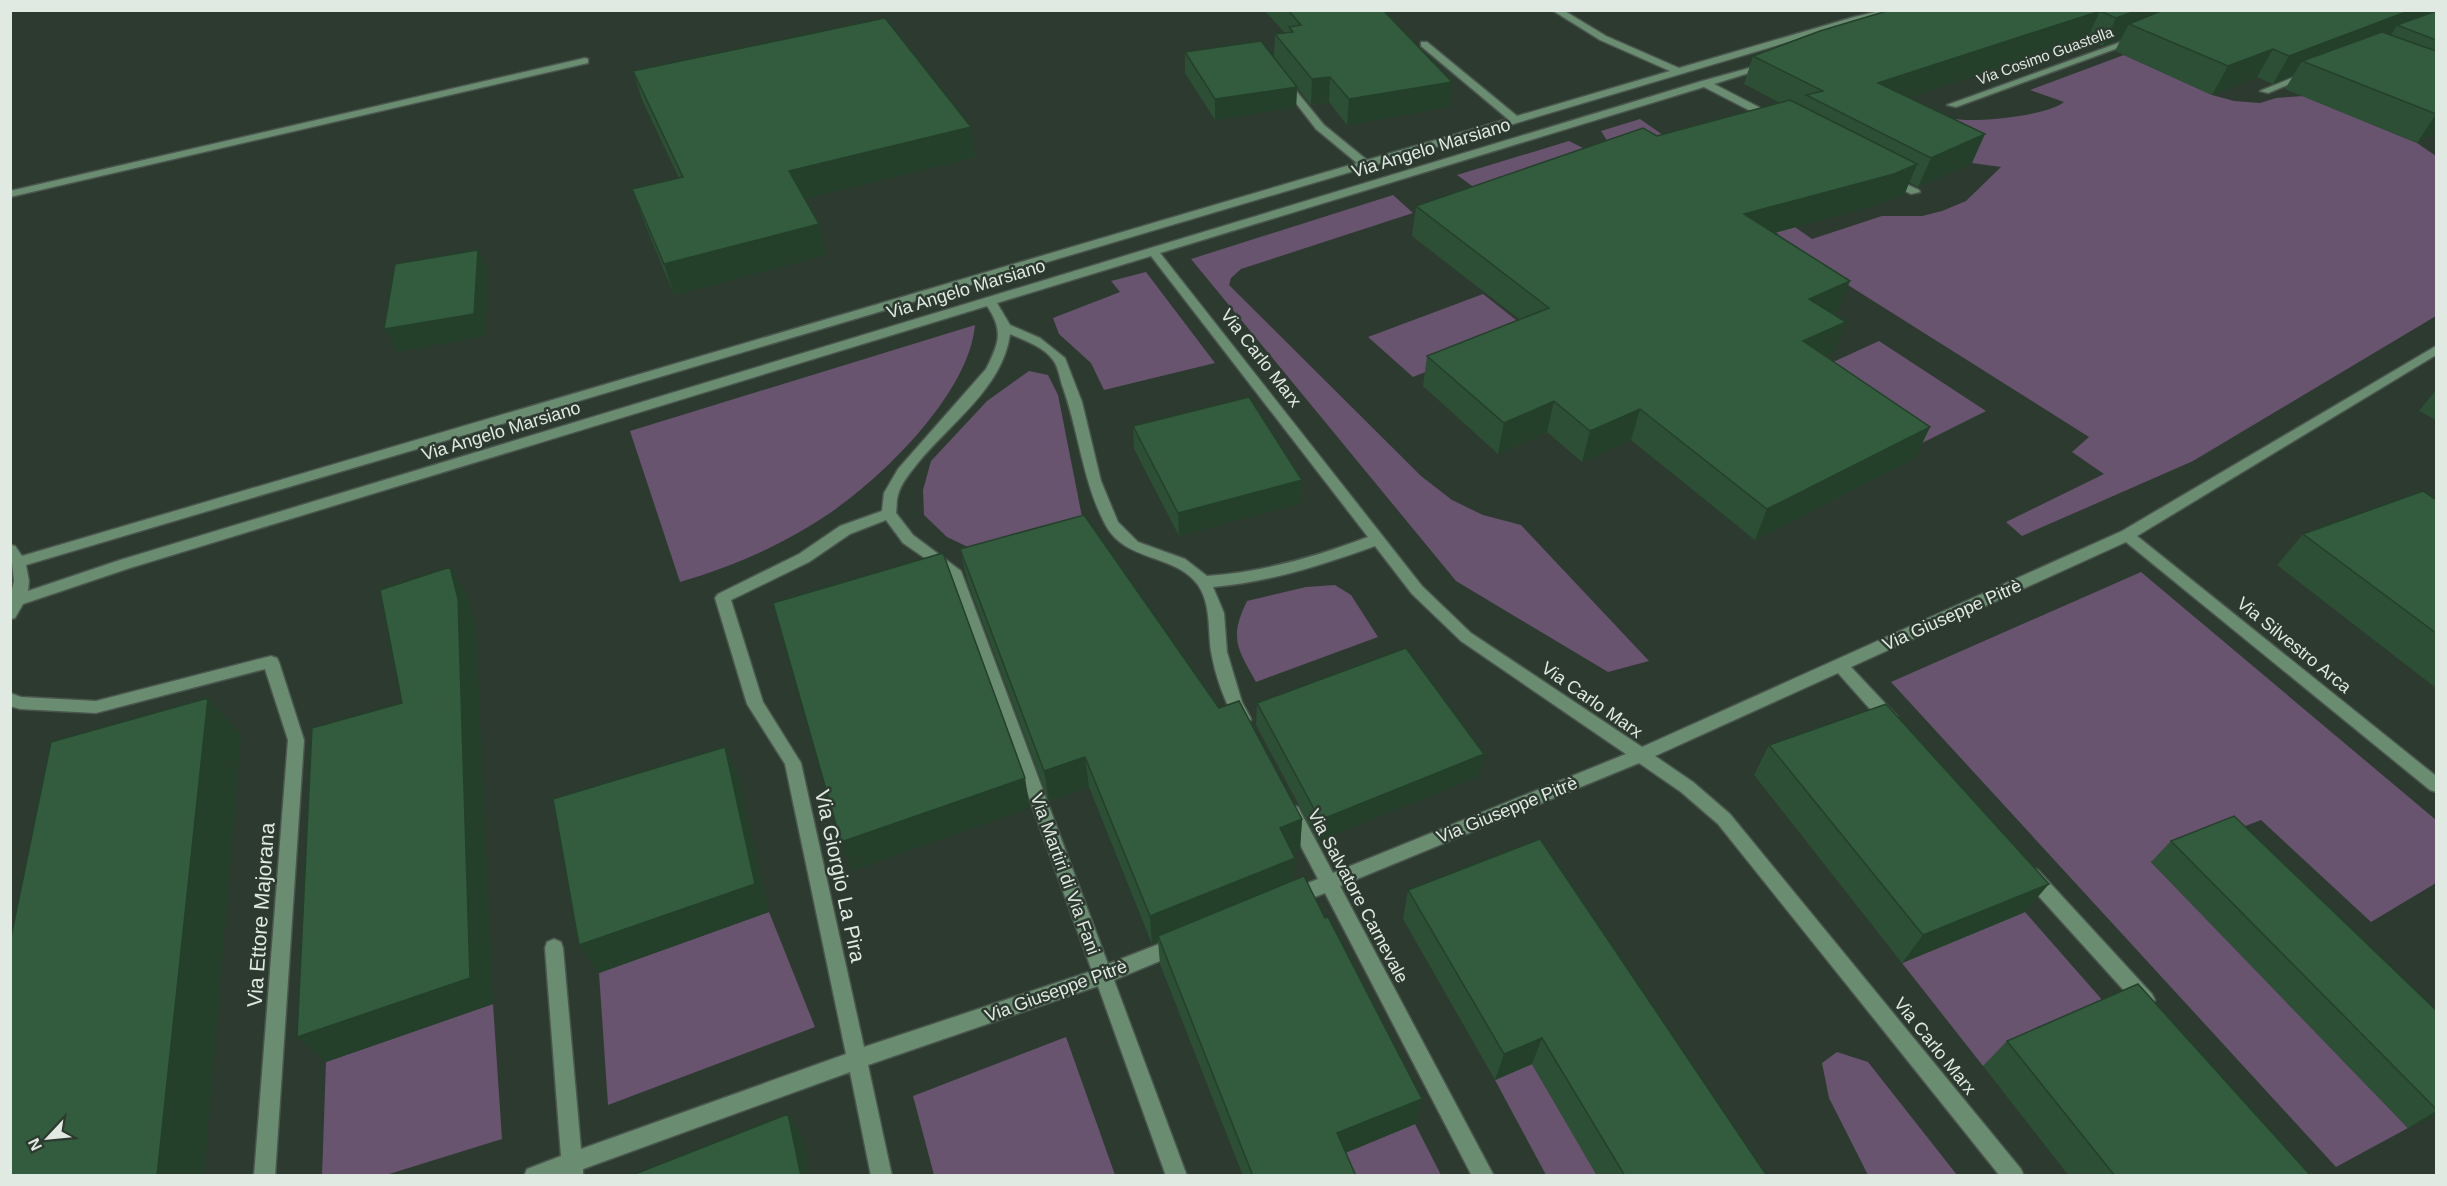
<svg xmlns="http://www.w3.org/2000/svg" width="2447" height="1186" font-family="Arial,sans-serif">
<rect width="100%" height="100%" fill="#2d3a30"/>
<path fill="#68546e" d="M2124 55 2212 95 2234 101 2260 103 2276 98 2303 96 2417 143 2436 156V316L2193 461 2022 536 2006 522 2104 474 2072 452 2089 437 1794 251 1757 212 1611 147 1601 131 1640 119 1812 239 1882 216H1922L1942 211 1966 201 2001 167 1972 163 1928 113C1940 116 1952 119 1965 120 1987 121 2048 115 2064 102L2030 90Z
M1569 141 1593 153 1479 191 1457 175Z
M1393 195 1413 213 1241 269 1231 278 1229 285 1421 476 1452 500 1483 515 1521 525 1649 661 1608 672 1456 581 1191 259Z
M1146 272 1215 363 1104 390 1091 363 1059 334 1053 318 1120 292 1111 281Z
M1483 294 1529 330 1413 377 1368 337Z
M975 325C969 393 884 476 830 513 785 544 732 567 680 582L630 431Z
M1879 341 1986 411 1918 445 1820 368Z
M1029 371 1048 375 1058 395 1088 547H968L947 537 924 515 923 490 931 461 987 401Z
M2141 572 2436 820V883L2371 922 2261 820 2151 862 2408 1128 2336 1167 1891 682Z
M1335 585 1351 595 1378 637 1256 682C1237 648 1229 638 1247 601L1306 587Z
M769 912 815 1027 608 1105 599 973Z
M2025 912 2111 1010 1983 1066 1902 963Z
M493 1004 502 1139 386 1175 322 1176 326 1062Z
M1066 1037 1115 1175H934L913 1096Z
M1837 1052 1868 1062 1957 1175H1868L1829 1098 1822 1063Z
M1532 1064 1597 1175H1546L1495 1080Z
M1415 1124 1441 1175H1341L1333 1158Z"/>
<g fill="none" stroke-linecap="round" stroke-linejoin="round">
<defs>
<path id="minor" d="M1552 10H1563L1606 36 1679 68 1854 17 1884 10H1903L1859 21 1372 166 1371 168H1364L26 565 29 581 28 591 120 560 1702 81 1771 62V66L1714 84 1778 117V121H1770L1704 87 1160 253 1422 586 1471 633 1642 747 2122 531 2436 346V355L2137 536 2436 776V792L2430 790 2126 542 1851 667 1897 716 1899 721 1897 726 1891 727 1885 726 1838 673 1655 756 1693 782 1730 814 2021 1169 2024 1176H2000L1718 824 1681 792 1639 763 1340 886 1494 1176H1472L1325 893 1294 905 1288 903 1285 897 1288 891 1318 879 1283 812 1286 807 1292 805 1298 807 1333 873 1626 754 1461 641 1412 594 1375 546C1322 565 1270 582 1213 587L1224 613 1227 652 1242 702 1251 719 1249 724 1243 725 1237 724C1225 702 1215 676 1211 651 1208 630 1211 604 1198 585 1175 553 1125 563 1105 524 1082 480 1079 431 1062 385 1060 378 1058 366 1053 360 1044 347 1024 340 1010 334 1003 388 949 424 917 464 910 473 901 483 898 495 896 501 897 507 896 513L913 535 961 571 1108 964 1177 937 1184 939 1186 945 1184 951 1114 980 1187 1176H1166L1098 986 868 1065 892 1176H871L850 1072 583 1169V1176H524L527 1169 561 1156 545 948 547 942 554 939 561 942 563 948 581 1149 846 1054 785 764 747 704 715 598 718 594 799 554 840 526 882 511 884 493 898 469 986 369C999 343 1004 331 987 306L130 568 23 604 15 618 10 619V598L14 581 10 545 15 546 22 556 1357 163 1316 129 1282 85V81H1288L1324 125 1367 160 1508 119 1421 46V42H1427L1517 116 1670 71 1600 40ZM1151 256 1368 537C1315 557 1263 572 1207 576L1185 559 1138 542 1118 522 1101 481 1082 402 1065 358 1040 338 1010 325 997 303ZM886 520 903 543 948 574 1092 971 864 1047 801 763 763 702 731 600 809 562 850 534Z
M2132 38 2140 40 1956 107 1947 105Z
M585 58 588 59V63L10 197V191Z
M2304 73 2312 75 2268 93 2260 91Z
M1889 176 1919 190 1920 192 1911 194 1885 181 1884 179Z
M271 656 277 658 279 662 304 740 275 1176H254L288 740 265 669 96 713 20 709 10 706V693L21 697 96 701Z
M2032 868 2038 870 2152 994 2155 1000 2152 1006 2145 1009 2138 1006 2026 882 2023 876 2026 870Z"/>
</defs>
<use href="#minor" stroke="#4a564d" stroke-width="3"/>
<use href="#minor" fill="#6a8d72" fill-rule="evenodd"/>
</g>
<path fill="#2c4f35" d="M1264 10H1383L1449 107 1347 125 1329 102 1311 105 1297 88 1296 107 1215 120 1185 73V52L1274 57 1275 34 1285 33Z
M1890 10H2436V133L2417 143 2285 89 2293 76 2273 84 2257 77 2212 95 2115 51 2121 39 2103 46 2087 39 1909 97 1972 163 1918 187 1909 182 1905 193 1883 203 1774 233 1838 311 1832 314 1846 322 1833 353 1825 356 1930 427 1915 458 1755 540 1631 440 1582 462 1547 432 1498 454 1423 386 1427 356 1519 319 1412 236 1416 206 1657 136 1780 103 1744 84 1753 56Z
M633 71 971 127 975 157 804 199 826 255 674 295 643 219 632 189 679 178 642 100Z
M2436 390V420L2419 411Z
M1133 426 1302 480 1301 503 1179 536 1134 449Z
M2436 500V688L2277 565 2303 534Z
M960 549 1219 708 1302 819 1300 849 1292 852 1295 858 1293 881 1415 1124 1346 1152 1356 1176H1243L1160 964 1158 941 1152 944 1089 787 1049 801 967 580Z
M1257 703 1479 776 1318 841 1256 725Z
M1769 745 2025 912 1902 963 1754 775Z
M2171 841 2436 1010V1115L2408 1128 2151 862Z
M1408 890 1767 1176H1597L1532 1064 1495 1080 1403 919Z
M2007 1041 2311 1176H2069L1983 1066Z"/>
<path fill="#24402b" d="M2138 10H2199L2129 24 2121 39 2103 46 2116 18Z
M2411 10H2436L2397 25 2388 40 2302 61 2293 76 2273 84 2289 56Z
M2100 11 2087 39 1867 111 1878 83Z
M2273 49 2257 77 2212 95 2228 66Z
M1330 77 1329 102 1311 105 1312 79Z
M1452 82 1449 107 1347 125 1349 99Z
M1297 87 1296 107 1215 120V99Z
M2436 114V133L2417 143Z
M971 127 975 157 796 201 789 171Z
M1985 134 1972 163 1918 187 1931 158Z
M1917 164 1905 193 1883 203 1734 244 1744 214Z
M819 224 826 255 674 295 664 264Z
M478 250 488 272 485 336 397 352 384 329Z
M1850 281 1838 311 1797 329 1809 299Z
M1846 322 1833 353 1791 372 1803 341Z
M1554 401 1547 432 1498 454 1504 423Z
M1640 409 1631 440 1582 462 1590 431Z
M1930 427 1915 458 1755 540 1767 509Z
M1302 480 1301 503 1179 536 1178 513Z
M450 567 468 597 476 630 493 1004 326 1062 297 1037Z
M208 698 241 735 204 1176H157Z
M725 747 739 777 769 912 599 973 579 945Z
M1484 754 1479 776 1318 841 1320 820Z
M1085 757 1089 787 1049 801 1044 771Z
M1025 778 1030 808 852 871 841 842Z
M1302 819 1300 849 1278 857 1280 828Z
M1295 858 1293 887 1158 936V941L1152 944 1150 916Z
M2049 884 2025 912 1902 963 1923 935Z
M1542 1038 1532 1064 1495 1080 1504 1054Z
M1422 1099 1415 1124 1333 1158 1337 1133Z
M2436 1111V1115L2408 1128Z
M788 1114 803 1139 810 1176H801Z"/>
<path fill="#335c3e" stroke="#24402b" stroke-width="1.5" d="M1288 10H1383L1452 82 1349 99 1330 77 1312 79 1275 34 1293 32 1289 27 1301 25Z
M1890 10H2138L2116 18 2100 11 1878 83 1985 134 1931 158 1806 95 1823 91 1753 56 1820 31Z
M2163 10H2411L2289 56 2273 49 2228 66 2129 24Z
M2436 11V40L2397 25Z
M885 18 971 127 789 171 819 224 664 264 632 189 683 177 633 71Z
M2382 32 2436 51V114L2302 61Z
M1261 41 1297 87 1215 99 1185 52Z
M1790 100 1917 164 1894 174 1744 214 1850 281 1809 299 1846 322 1803 341 1930 427 1767 509 1640 409 1590 431 1554 401 1504 423 1427 356 1549 308 1416 206 1643 128 1657 136Z
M478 250 474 314 384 329 395 264Z
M1249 397 1302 480 1178 513 1133 426Z
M2423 491 2436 500V633L2303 534Z
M1084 515 1219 708 1239 701 1302 819 1280 828 1295 858 1150 916 1085 757 1044 771 960 549Z
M943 553 1025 778 841 842 773 603Z
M450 567 458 599 470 978 297 1037 312 728 402 703 380 590Z
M1406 648 1484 754 1320 820 1257 703Z
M208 698 157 1176H10V942L51 742Z
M1886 704 2049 884 1923 935 1769 745Z
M725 747 755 884 579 945 553 799Z
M2234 816 2436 1010V1109L2171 841Z
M1540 839 1767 1176H1625L1542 1038 1504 1054 1408 890Z
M1304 876 1325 918 1328 917 1422 1099 1337 1133 1356 1176H1253L1158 936Z
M2138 984 2311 1176H2115L2007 1041Z
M788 1114 801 1176H630Z"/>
<g text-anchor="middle" stroke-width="5" stroke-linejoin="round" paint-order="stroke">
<g font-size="15" fill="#e1e9e3" stroke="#2d3a30">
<text transform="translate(2045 56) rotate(-20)" y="5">Via Cosimo Guastella</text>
</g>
<g font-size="18" fill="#e1e9e3" stroke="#2d3a30">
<text transform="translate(1431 148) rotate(-17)" y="6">Via Angelo Marsiano</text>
<text transform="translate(966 289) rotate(-17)" y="6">Via Angelo Marsiano</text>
<text transform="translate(1261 358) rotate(52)" y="6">Via Carlo Marx</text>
<text transform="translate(501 431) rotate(-17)" y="6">Via Angelo Marsiano</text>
<text transform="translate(1952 615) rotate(-24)" y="6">Via Giuseppe Pitrè</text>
<text transform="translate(2294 645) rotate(39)" y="6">Via Silvestro Arca</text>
<text transform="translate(1592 700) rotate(35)" y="6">Via Carlo Marx</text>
<text transform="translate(1507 810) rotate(-22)" y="6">Via Giuseppe Pitrè</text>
<text transform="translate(1065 874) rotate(70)" y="6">Via Martiri di Via Fani</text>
<text transform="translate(1358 896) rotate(62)" y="6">Via Salvatore Carnevale</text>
<text transform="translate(1056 991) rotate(-20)" y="6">Via Giuseppe Pitrè</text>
<text transform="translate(1935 1046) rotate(51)" y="6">Via Carlo Marx</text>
</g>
<g font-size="21" fill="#e1e9e3" stroke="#2d3a30">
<text transform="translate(840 876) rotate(78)" y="7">Via Giorgio La Pira</text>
<text transform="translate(261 915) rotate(-86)" y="7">Via Ettore Majorana</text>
</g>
</g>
<rect width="2447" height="1186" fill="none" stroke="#e1e9e3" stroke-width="24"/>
<g transform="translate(48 1138) rotate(244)" stroke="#2d3a30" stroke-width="4.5" paint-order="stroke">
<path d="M0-4.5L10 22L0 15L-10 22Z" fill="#e1e9e3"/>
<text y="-9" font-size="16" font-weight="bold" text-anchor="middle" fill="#e1e9e3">N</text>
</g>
</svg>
